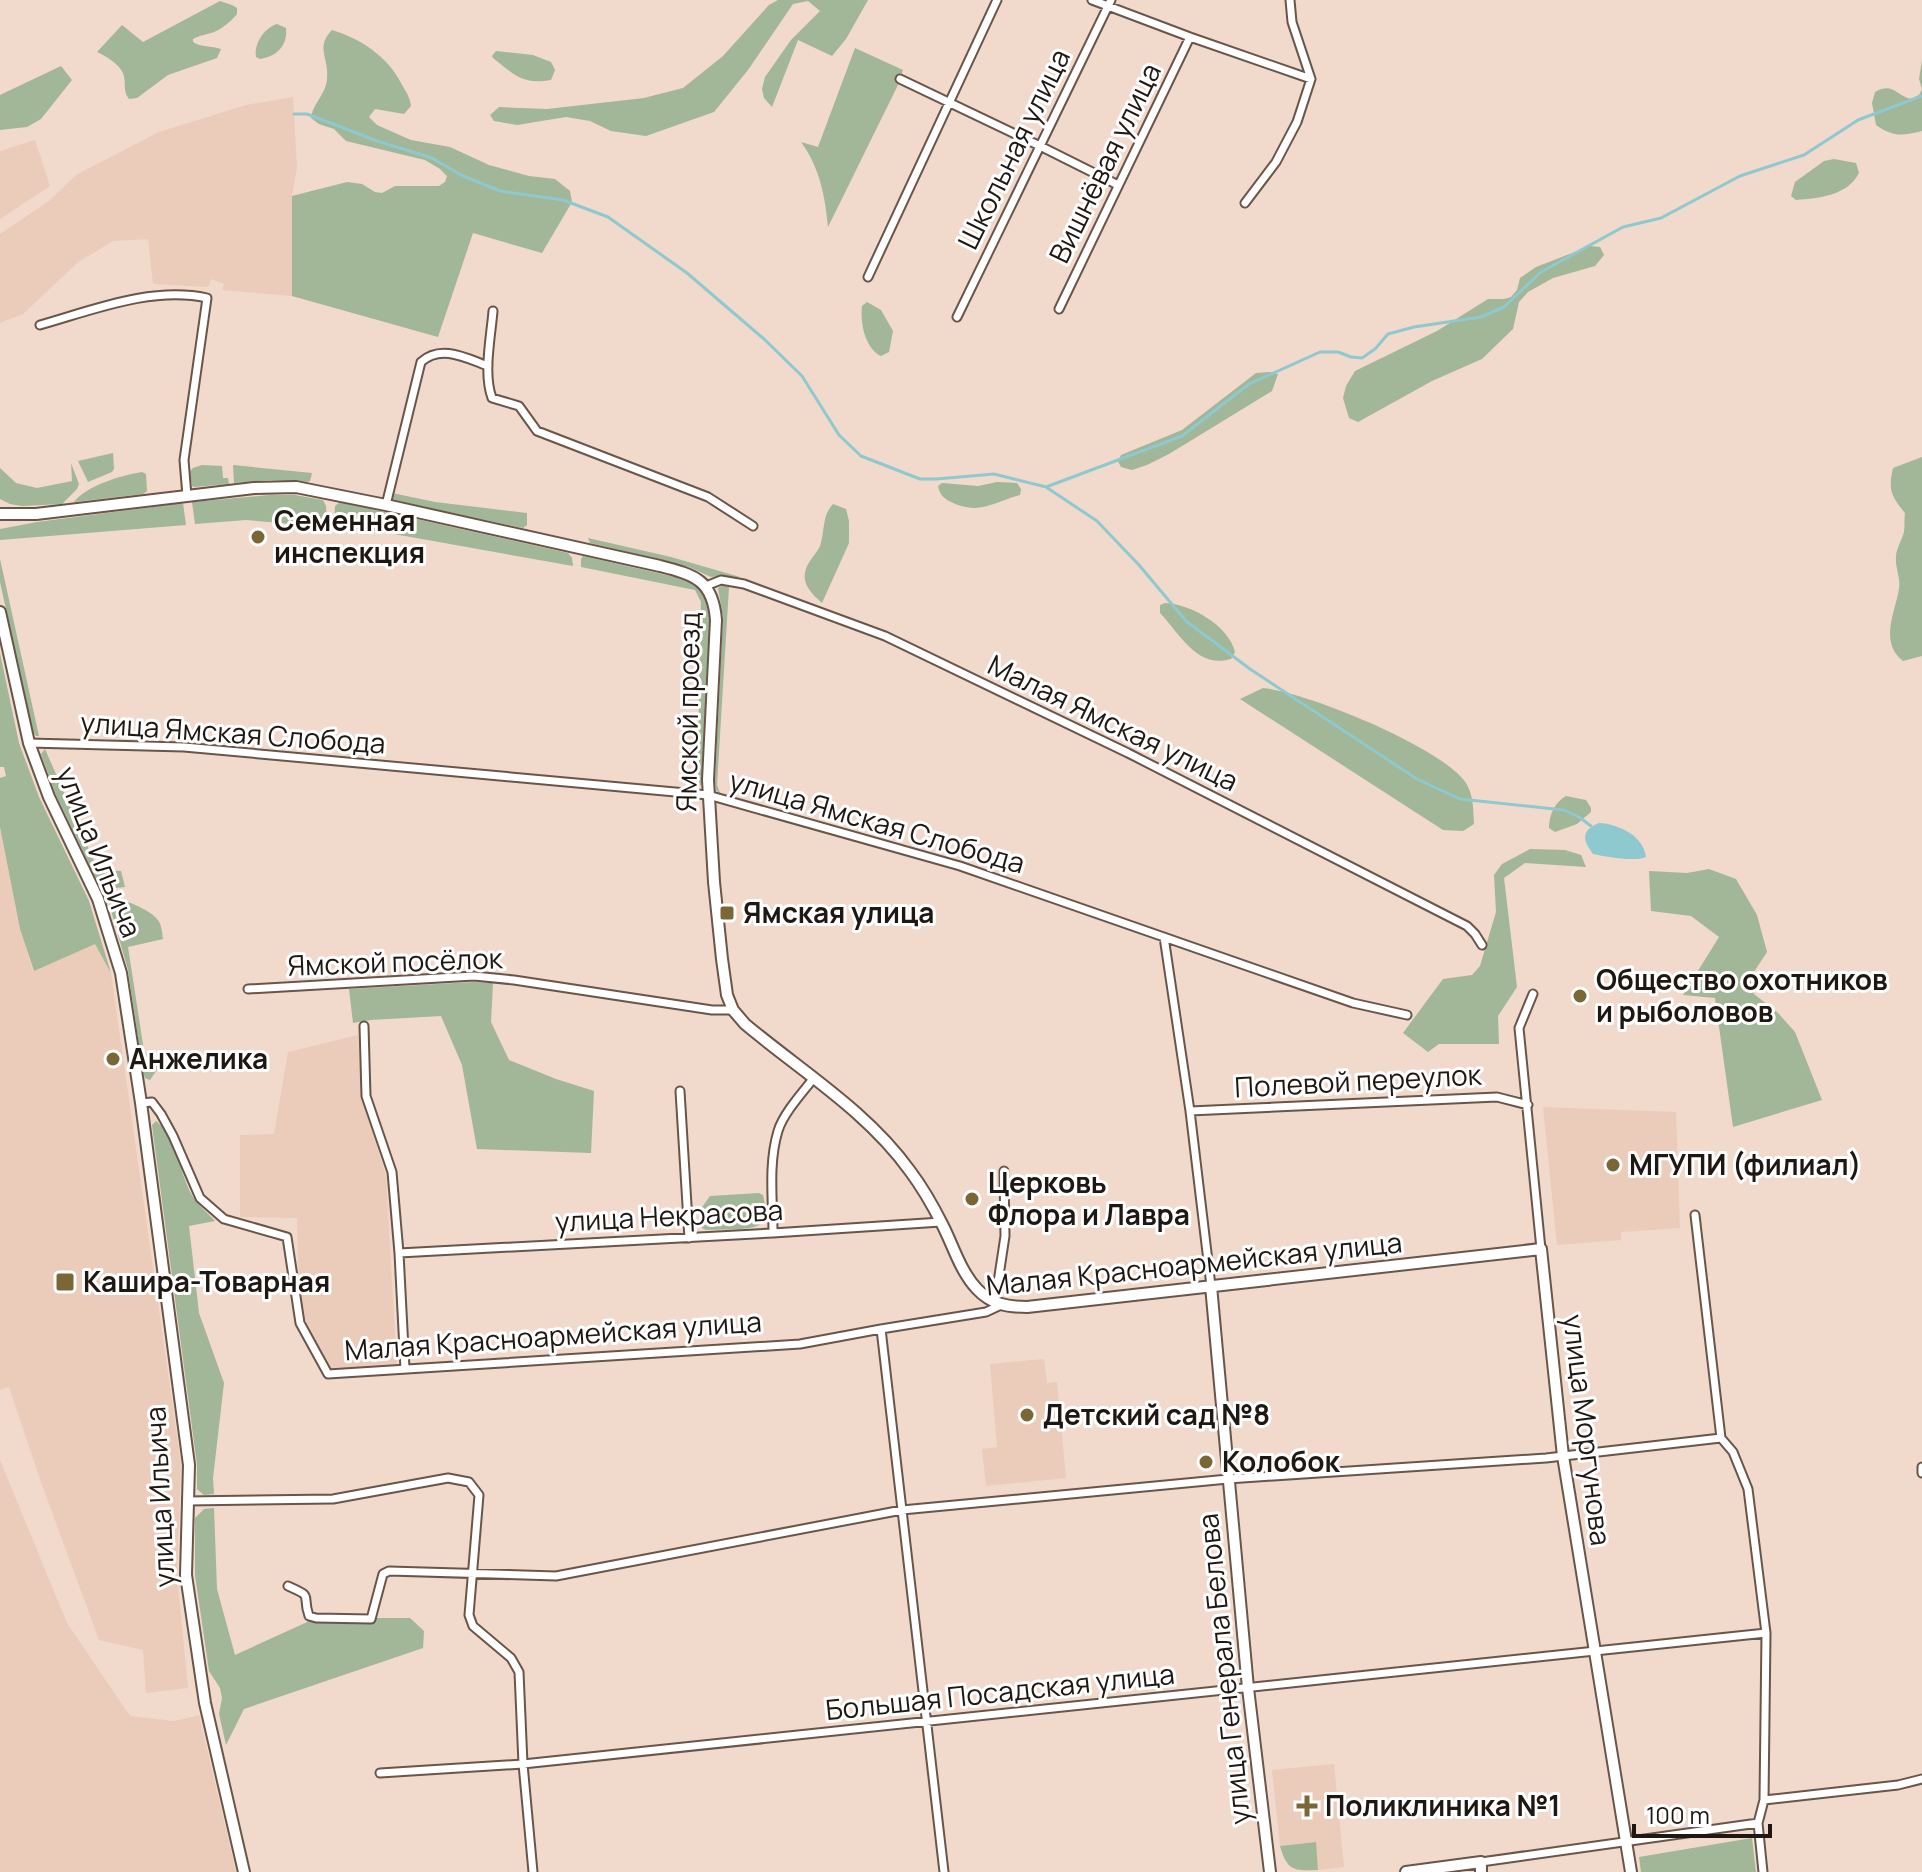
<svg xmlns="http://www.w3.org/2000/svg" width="1922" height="1872" font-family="Manrope,sans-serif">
<rect width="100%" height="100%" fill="#f1d9cb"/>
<path fill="#ebccbb" d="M293 97 297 168 292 196V296L222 290 224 284 211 279 208 287 153 284 148 239 113 241 77 263 23 314 0 323V234L49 201 76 175 159 132 246 105Z
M35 140 50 186 0 219V151Z
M0 827 20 929 33 971 95 943 111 973 181 1464 177 1575 188 1688 146 1693 143 1650 99 1640 42 1485 9 1387 0 1390Z
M358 1035 361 1097 386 1175 397 1370 328 1374 300 1323 297 1218 240 1217V1135L274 1134 288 1052Z
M1543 1107 1676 1112 1680 1228 1621 1232V1240L1557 1245Z
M1044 1359 1047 1383 1057 1382 1066 1478 986 1486 982 1449 997 1447 990 1364Z
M0 1460 67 1623 130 1716 174 1721 199 1715 236 1872H0Z
M1334 1764 1344 1867 1318 1870 1315 1842 1280 1846 1272 1770Z"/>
<path fill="#a2b698" d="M778 0H868L846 39 832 56 798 40 772 107 764 98 762 89 765 77 791 40 820 11 808 1 793 4 748 70 714 112 646 136 611 131 590 121 566 117 517 125 494 121 490 115 499 107 547 109 644 98 683 88 723 56 769 5Z
M220 1 232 5 237 8V14C230 22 223 28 214 32 206 35 200 35 193 39V42C199 47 212 46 221 49L217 58 168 75 137 98 129 99C122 90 127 84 123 73 119 64 106 56 97 52L122 25 143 42Z
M277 24 286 28C288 46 276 57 260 59L256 57C254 44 264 28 277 24Z
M332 30C361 39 387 56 401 83 406 92 410 97 411 106L404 114 375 109 369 117 377 125 411 140 450 147 489 165 529 176 555 179 570 191 572 202 542 253 473 233 438 337 292 296V196L347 182 362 184 375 192 382 193 395 186H439L445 182 447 176 440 169 425 160 346 141 334 129 319 124 311 118C313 103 327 93 327 78 329 57 315 48 332 30Z
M855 48 903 70 897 87 828 227C825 196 820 168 801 142L818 147Z
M496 51 533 55 551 62 555 70 551 80C523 85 514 75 493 58L492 56Z
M1922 60V131C1902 136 1893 137 1876 125L1872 103 1875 92C1893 82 1895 95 1911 99L1919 95 1922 89 1919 79Z
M61 66 72 80 41 119 27 127 0 130V95Z
M1834 159 1856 163 1859 173C1847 196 1819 198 1796 200L1791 196 1795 182 1824 161Z
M1590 246 1600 247 1604 255 1595 266 1553 278 1528 292 1519 302 1513 329 1482 359 1432 381 1358 422 1349 418 1343 398 1346 386 1355 371 1437 331 1488 299H1504L1511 297 1517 290 1520 278 1536 267Z
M867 302 881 310 893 331 889 352 881 356C865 348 860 323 862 306Z
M1270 372 1278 374 1272 391 1169 454 1147 465 1132 470 1121 467 1118 461 1121 455 1182 430 1256 373Z
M113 453 114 469 112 472 88 482 78 461Z
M1922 457V656L1903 661C1879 642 1895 613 1899 589 1901 578 1895 568 1896 557 1896 549 1902 540 1904 532 1905 526 1904 519 1905 513 1891 496 1888 490 1893 468Z
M71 463 79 484 77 489 62 504 22 506 10 504 0 499V468L16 483 37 488 72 481Z
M202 465 222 466 223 478H228L229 484 194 487 192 486 190 471 193 468Z
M233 465 312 473 310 481 307 482 270 480 234 483Z
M142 472 146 474 147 491 143 494 74 502C86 486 122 475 142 472Z
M997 482 1017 483 1021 489 1020 495C991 503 979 516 949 501 942 497 940 494 938 486L942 483 978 486Z
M392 493 435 502 527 513V525L523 528 393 500Z
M270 495H295L323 500 326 506 327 527 246 520 195 524 192 502Z
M340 502 568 553 572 558 573 566 377 531 334 527 335 506Z
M183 503 186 525 0 540V529L37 522Z
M833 504 846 509 849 521V543L822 603C808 591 798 579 810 561 813 556 818 551 820 546 825 531 822 515 833 504Z
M588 538 671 557 740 577 735 579 721 576 711 577 689 567 590 543Z
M583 556 684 579C692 583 699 587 704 595 714 613 708 649 707 670 705 706 704 742 702 778L701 785 697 788 701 602 695 590 581 567V559Z
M0 559 39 736H36L33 732 0 582Z
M722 585 729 587 717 785 720 793 716 790 715 781 723 617 718 588Z
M1165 603C1191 604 1229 626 1235 652L1231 659C1197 669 1180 634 1160 613V605Z
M0 653 19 743 39 797 89 901 111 973 95 944 34 971 20 929 0 827V778L6 776 4 767H0Z
M1263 688C1306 692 1442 747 1466 783 1474 796 1473 810 1474 824L1463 831 1443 830 1240 699Z
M45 749 98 870 121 871 125 887 107 889 100 887 55 793 41 754Z
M1566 796 1586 800 1591 808V812L1577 824 1555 832 1549 828C1549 815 1555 802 1566 796Z
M1530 849 1565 850 1581 855 1586 867 1525 863 1504 878 1517 987 1498 1016 1499 1044H1439L1428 1052 1403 1033 1443 979 1472 975 1480 966 1496 912 1494 875 1502 864Z
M1709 869 1736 879 1757 915 1767 952 1750 978 1754 994 1778 1013 1795 1032 1822 1100 1733 1127 1715 998 1683 995 1719 937 1691 916 1651 911 1649 871 1687 873Z
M113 898C124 899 150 910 157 919 162 924 162 933 163 939L128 947 144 1051 161 1064 150 1080 145 1078 143 1072 128 970 110 907 109 903Z
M473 982 493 983 491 1022 509 1060 556 1079 594 1091 591 1153 477 1149 462 1065 441 1016 371 1020 353 1023 349 989Z
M156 1121C178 1139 179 1174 193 1197 199 1206 208 1213 215 1221L189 1226 199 1313 224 1383 213 1478 214 1494 204 1495 197 1489V1465L152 1125Z
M759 1193 763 1195C765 1203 768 1220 759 1225 749 1231 718 1229 706 1230L702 1228 700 1210 710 1196Z
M214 1508 217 1589 235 1655 316 1618H410L424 1631 423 1648 244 1709 226 1745 219 1714 222 1698 220 1688 209 1671 195 1575V1518L204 1509Z
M1752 1838 1756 1872H1641L1639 1857Z
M1316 1842 1318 1870C1294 1871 1287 1871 1280 1846Z"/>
<path fill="#8ec9cf" d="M1599 823C1618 824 1643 835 1646 857 1634 862 1607 857 1593 854 1583 840 1580 831 1599 823Z"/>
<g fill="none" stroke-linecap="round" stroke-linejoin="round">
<path stroke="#8ec9cf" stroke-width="3" d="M294 114H307L377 141 432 158 463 176 500 191 563 200 608 217 687 273 764 339 802 376 839 435 861 456 920 479H936L994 474 1046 487 1182 436 1249 384 1320 352H1338L1351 357 1362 358 1375 349 1388 334 1414 327 1481 317 1504 307 1541 272 1623 227 1661 218 1740 176 1804 155 1858 120 1922 96
M1046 487 1097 521 1139 565 1186 621 1250 669 1417 779 1460 799 1564 810 1579 817 1591 826"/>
<defs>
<path id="street" d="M1092 0 1190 37 1311 79
M900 79 1040 146 1118 185
M1245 203 1276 162 1297 122 1311 79 1292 22 1290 0
M868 277 997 0
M1059 309 1190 37
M493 311C491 336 483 374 492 398L519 406 537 431 708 497 753 526
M957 317 1111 0
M40 325C93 310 152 286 207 298L184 460 187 496
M386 505 421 362C441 344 466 358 488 366
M706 586 721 580 744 584 885 636 1128 753 1467 926 1475 934 1482 945
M29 743 184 747 708 795 960 866 1353 1003 1407 1015
M1164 937 1190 1111 1211 1286
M248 989 474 976 514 980 712 1010H733
M1533 994 1519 1028 1541 1249
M364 1026 366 1096 392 1172 399 1253 405 1369
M680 1091 689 1238
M141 1103 152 1102 161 1114 173 1136 200 1198 224 1219 287 1237 300 1323 328 1374 800 1344 881 1329 986 1312 1001 1305
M1190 1111 1497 1097 1528 1105
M1695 1215 1721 1438 1733 1452 1748 1489 1766 1633 1764 1800 1758 1823 1763 1872
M773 1233C773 1200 768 1164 778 1131 783 1114 802 1093 813 1079
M399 1253 773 1233 941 1222
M995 1302 1005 1236 1004 1171
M881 1329 944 1872
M1922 1467V1473
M187 1501 333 1499 448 1478 469 1482 479 1495 469 1615 473 1626 511 1658 519 1672 523 1764 533 1872
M288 1586C315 1598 301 1593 309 1616L316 1618 371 1619 383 1574 389 1571 556 1576 902 1510 1228 1479 1546 1458 1721 1438
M380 1773 523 1764 1766 1633
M1764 1800 1898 1785 1922 1779
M1481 1862 1758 1823"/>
<path id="secondary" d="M0 514H36L254 488 296 487 386 505 660 566C696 575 713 581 716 620L708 780 714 882 722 959 727 995 733 1010 745 1024C801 1071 867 1111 910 1171 922 1187 933 1206 942 1224 953 1245 960 1271 977 1289 991 1304 1007 1307 1027 1307L1541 1249 1563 1456 1631 1872
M0 612 29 743 49 797 98 899 121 973 141 1103 189 1465 186 1575 205 1703 244 1872
M1211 1286 1248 1688 1270 1872
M1406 1872 1481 1862V1872"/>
</defs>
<use href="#street" stroke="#695549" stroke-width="11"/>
<use href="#secondary" stroke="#695549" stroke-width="14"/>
<use href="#street" stroke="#fff" stroke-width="7"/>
<use href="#secondary" stroke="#fff" stroke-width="10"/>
</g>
<g fill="#7b6636" stroke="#fff" stroke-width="3">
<circle cx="258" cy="537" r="8"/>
<rect x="719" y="905" width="16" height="16" rx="4"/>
<circle cx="1580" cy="996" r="8"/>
<circle cx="113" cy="1059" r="8"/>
<circle cx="1613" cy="1165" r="8"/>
<circle cx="972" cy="1199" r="8"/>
<rect x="55" y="1272" width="20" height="20" rx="4"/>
<circle cx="1027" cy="1415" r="8"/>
<circle cx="1206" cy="1462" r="8"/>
<path d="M1303 1794h8v8h8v8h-8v8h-8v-8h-8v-8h8z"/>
</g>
<g text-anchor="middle" stroke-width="6" stroke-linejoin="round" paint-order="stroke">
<g font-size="28" fill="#1f1712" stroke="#fff">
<text transform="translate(1014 149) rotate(-64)" y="10">Школьная улица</text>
<text transform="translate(1105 163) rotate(-64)" y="10">Вишнёвая улица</text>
<text transform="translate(688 712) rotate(-89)" y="10">Ямской проезд</text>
<text transform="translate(1113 723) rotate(26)" y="10">Малая Ямская улица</text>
<text transform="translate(233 733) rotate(4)" y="10">улица Ямская Слобода</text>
<text transform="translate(877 822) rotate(16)" y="10">улица Ямская Слобода</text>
<text transform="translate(99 852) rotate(68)" y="10">улица Ильича</text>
<text transform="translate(395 962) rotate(-2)" y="10">Ямской посёлок</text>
<text transform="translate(1358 1081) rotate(-3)" y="10">Полевой переулок</text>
<text transform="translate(669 1216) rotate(-3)" y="10">улица Некрасова</text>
<text transform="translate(1194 1264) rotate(-6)" y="10">Малая Красноармейская улица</text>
<text transform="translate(553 1336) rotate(-4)" y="10">Малая Красноармейская улица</text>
<text transform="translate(1587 1430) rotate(83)" y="10">улица Моргунова</text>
<text transform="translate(160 1497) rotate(-93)" y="10">улица Ильича</text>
<text transform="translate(1224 1669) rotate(-96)" y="10">улица Генерала Белова</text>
<text transform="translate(1000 1692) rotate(-6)" y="10">Большая Посадская улица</text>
</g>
<g font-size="28" font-weight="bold" fill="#1f1712" stroke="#fff" text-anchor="start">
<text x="274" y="531">Семенная<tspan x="274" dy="32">инспекция</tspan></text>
<text x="743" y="923">Ямская улица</text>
<text x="1596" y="990">Общество охотников<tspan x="1596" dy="32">и рыболовов</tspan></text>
<text x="129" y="1069">Анжелика</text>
<text x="1629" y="1175">МГУПИ (филиал)</text>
<text x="988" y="1193">Церковь<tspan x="988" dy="32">Флора и Лавра</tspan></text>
<text x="83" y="1292">Кашира-Товарная</text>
<text x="1043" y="1425">Детский сад №8</text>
<text x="1222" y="1472">Колобок</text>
<text x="1325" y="1816">Поликлиника №1</text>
</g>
</g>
<path d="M1634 1824v12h136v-12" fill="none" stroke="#1f1712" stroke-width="4"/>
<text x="1646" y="1824" font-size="24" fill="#1f1712" stroke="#ffffff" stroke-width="6" paint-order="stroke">100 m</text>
</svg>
